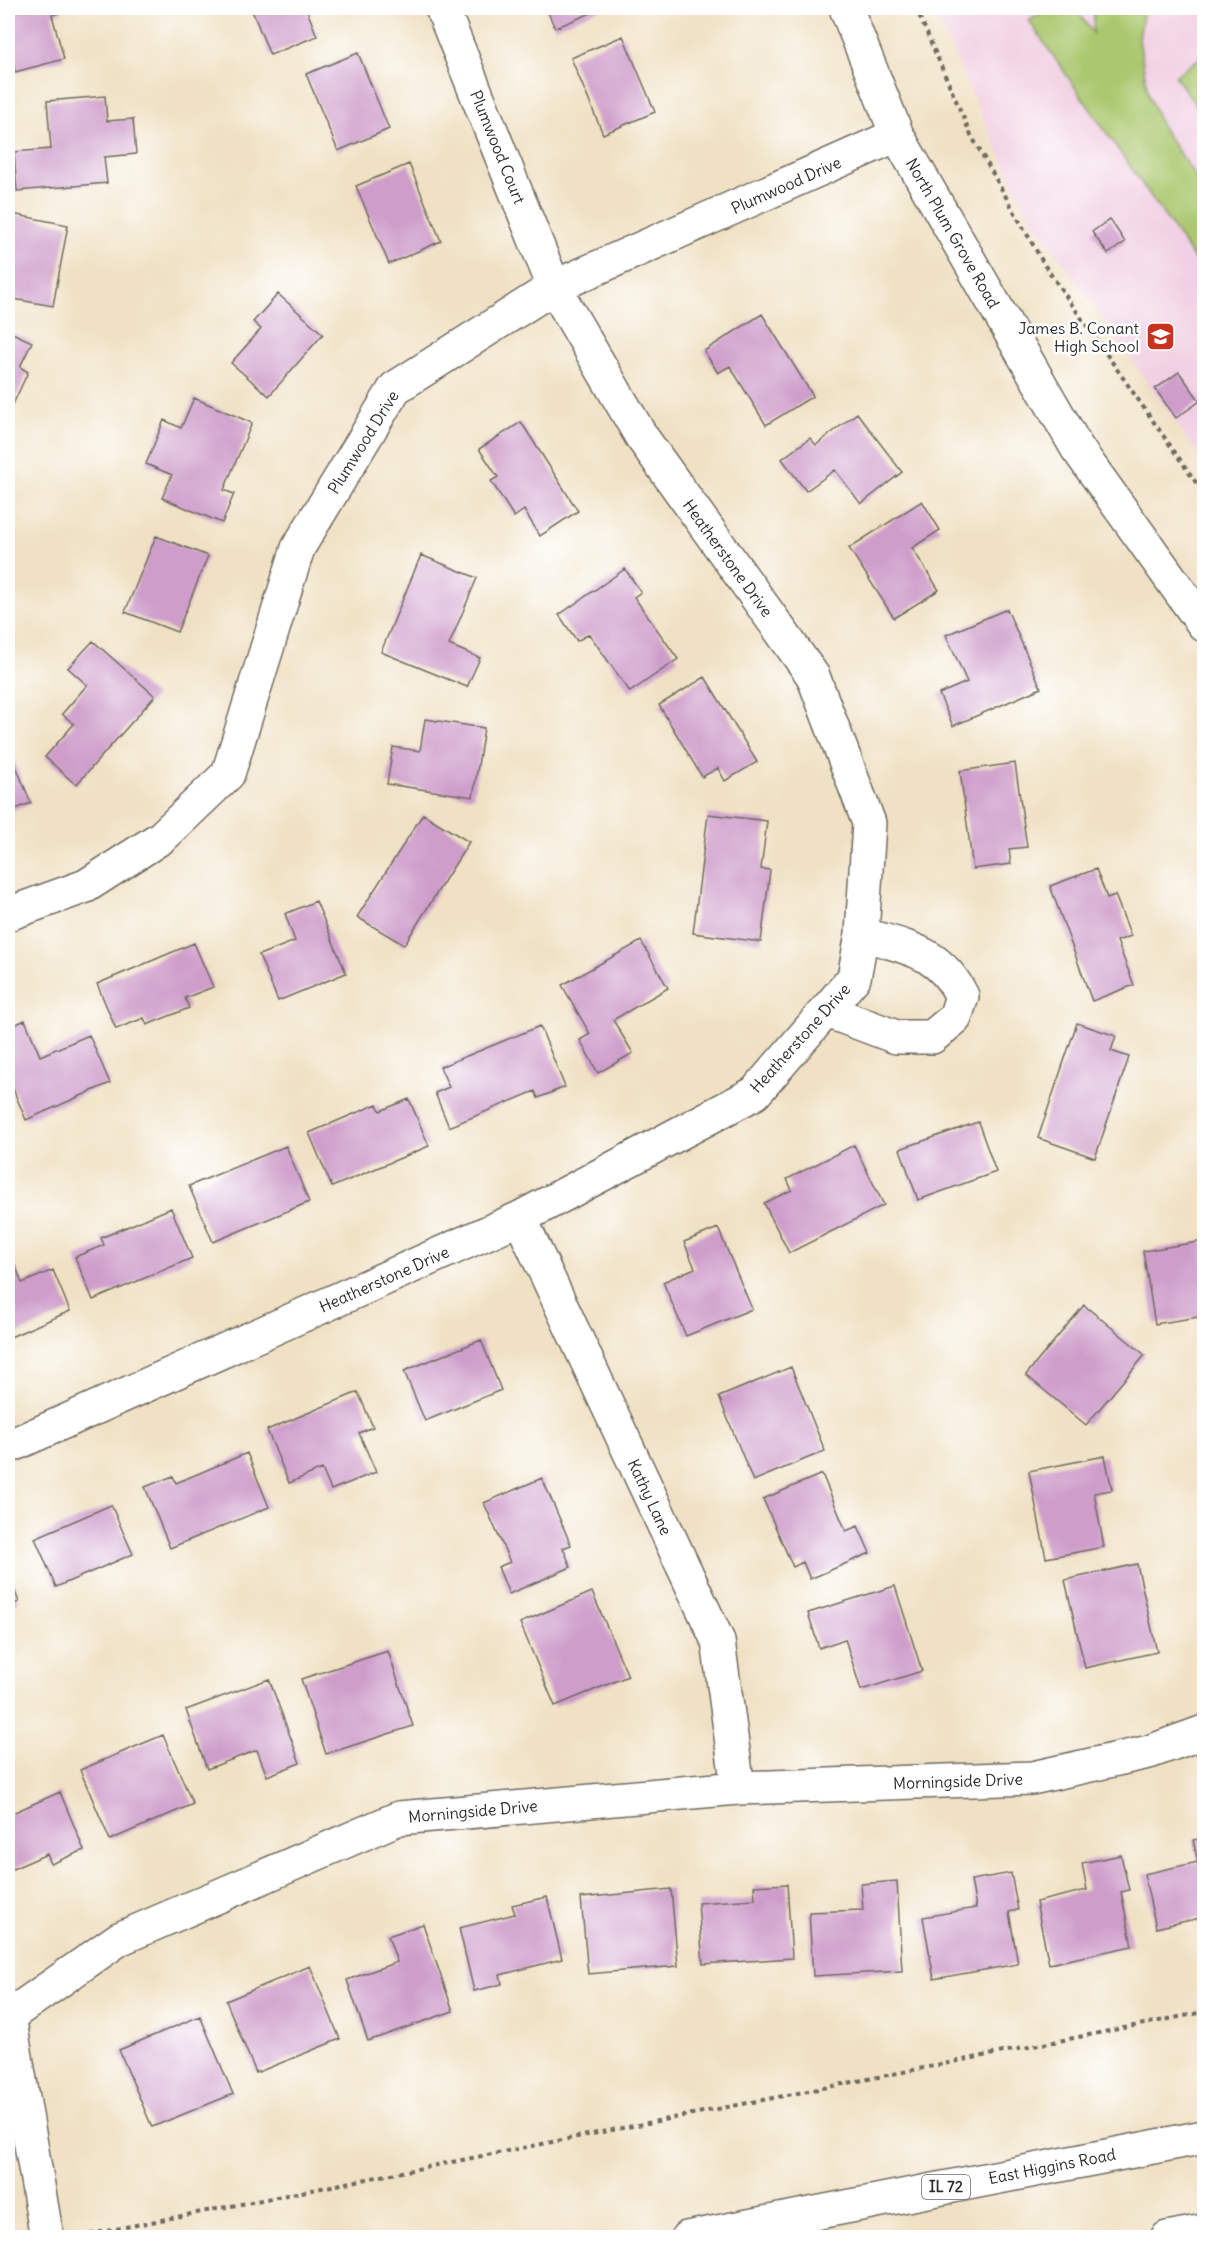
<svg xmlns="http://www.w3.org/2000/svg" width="1212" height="2245" font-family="Delius,sans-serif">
<rect width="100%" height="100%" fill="#fff"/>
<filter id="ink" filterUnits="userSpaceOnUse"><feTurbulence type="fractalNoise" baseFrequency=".0167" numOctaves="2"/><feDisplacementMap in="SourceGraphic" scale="12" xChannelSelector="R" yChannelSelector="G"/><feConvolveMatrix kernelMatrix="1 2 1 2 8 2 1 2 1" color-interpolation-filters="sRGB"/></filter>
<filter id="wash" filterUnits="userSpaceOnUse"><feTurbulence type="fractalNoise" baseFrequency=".008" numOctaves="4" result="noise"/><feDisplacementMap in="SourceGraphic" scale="24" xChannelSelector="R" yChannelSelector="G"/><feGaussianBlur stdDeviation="1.35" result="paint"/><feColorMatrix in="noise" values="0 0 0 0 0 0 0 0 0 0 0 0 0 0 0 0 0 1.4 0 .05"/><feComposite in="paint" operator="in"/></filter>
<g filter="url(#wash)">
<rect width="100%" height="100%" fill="#f0e1c4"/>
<path fill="#f1d0e3" d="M932 8H1204V463L1026 210Z"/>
<path fill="#abc86f" stroke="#6b7a4d" stroke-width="1.5" d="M1049 8H1075L1093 33 1094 8H1144L1139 39 1148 94 1163 129 1204 189V273L1029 21Z
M1204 55V117L1175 76Z"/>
<g id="blocks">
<path fill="#ce9dca" d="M8 8H61L62 12 52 15 64 59 15 72 8 43Z
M251 8H306L317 36 270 55Z
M546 8H603L555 28Z
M623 36 655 112 603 134 571 58Z
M358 53 389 129 338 151 306 74Z
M105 96 107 121 133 119 136 154 104 157 107 183 17 191 14 152 51 149 47 101Z
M409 164 441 241 389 264 356 186Z
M12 214 68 225 53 306 8 298V237Z
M1110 219 1125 242 1108 254 1092 232Z
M278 294 323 334 269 396 231 363 261 329 253 322Z
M762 314 813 396 766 425 730 366 718 373 704 351Z
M8 331 32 342 20 367 28 372 8 415Z
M1179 372 1200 401 1176 418 1155 389Z
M194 398 252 423 224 490 234 494 222 523 162 498 172 475 146 464 164 420 181 428Z
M857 413 902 472 861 504 835 470 806 491 782 459 810 438 816 445Z
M521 422 578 511 540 536 524 510 514 517 491 481 498 477 479 449Z
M922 501 940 530 912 548 939 590 894 618 849 548Z
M156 536 208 556 177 632 125 612Z
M421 555 477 578 449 645 480 658 467 687 381 652Z
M625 569 641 592 634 597 678 659 630 692 589 634 577 641 559 615Z
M1007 609 1041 688 953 726 939 694 967 682 946 635Z
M93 641 155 696 76 785 45 757 74 724 62 714 87 685 68 668Z
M705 677 757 762 725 781 718 768 702 777 659 705Z
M425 719 484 728 473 797 387 784 393 747 420 751Z
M13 759 31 803 8 812V762Z
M1015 763 1027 847 1009 849 1011 864 973 869 960 771Z
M423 814 469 842 404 945 357 917Z
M708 814 767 821 761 869 770 870 761 942 693 933Z
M1096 869 1107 898 1115 895 1131 936 1117 941 1134 985 1092 1001 1050 886Z
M316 901 346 973 278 1001 259 955 295 941 285 914Z
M641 941 668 988 613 1020 633 1053 598 1073 580 1040 590 1034 562 985Z
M194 943 213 987 185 998 189 1008 147 1025 144 1018 116 1029 97 984Z
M25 1020 40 1056 89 1035 110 1083 26 1120 8 1077V1028Z
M1077 1023 1116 1036 1111 1051 1129 1057 1095 1158 1038 1138Z
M540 1026 565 1087 538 1098 535 1091 449 1127 435 1093 449 1087 440 1067Z
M409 1099 429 1146 332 1187 309 1133 377 1104 380 1111Z
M978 1122 996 1172 918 1200 900 1149Z
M854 1145 884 1205 789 1253 764 1203 792 1190 787 1179Z
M286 1146 309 1202 213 1242 189 1186Z
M171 1208 192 1258 93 1300 75 1257 104 1245 101 1238Z
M718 1228 752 1309 686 1336 663 1282 695 1268 684 1242Z
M1204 1241V1316L1155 1324 1143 1251Z
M16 1267 22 1283 53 1270 70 1311 8 1338V1270Z
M1084 1305 1145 1355 1086 1425 1026 1375Z
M481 1340 501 1390 425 1421 404 1371Z
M791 1367 825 1451 753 1481 719 1397Z
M358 1392 373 1427 359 1433 376 1472 331 1490 322 1469 289 1483 267 1430Z
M247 1453 269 1507 170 1548 145 1487 173 1476 176 1483Z
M1105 1456 1112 1490 1094 1493 1104 1547 1046 1558 1029 1471Z
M822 1474 846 1531 858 1526 870 1553 810 1579 803 1562 793 1567 763 1499Z
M542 1478 571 1545 563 1548 571 1567 509 1594 498 1567 510 1562 484 1503Z
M111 1505 133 1554 56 1587 35 1538Z
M1137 1564 1157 1652 1085 1668 1065 1580Z
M8 1572 19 1602 8 1606Z
M895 1586 922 1671 861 1690 845 1639 819 1648 808 1613Z
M592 1592 628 1676 555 1706 520 1623Z
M388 1651 413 1726 326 1754 301 1679Z
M269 1679 300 1763 267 1776 257 1750 207 1769 186 1710Z
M163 1735 193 1804 110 1840 80 1770Z
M60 1792 84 1850 51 1864 47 1854 8 1871V1815Z
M1204 1838V1917L1156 1928 1144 1874 1198 1862 1193 1840Z
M1121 1855 1129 1890 1121 1892 1132 1946 1049 1964 1036 1902 1087 1890 1082 1863Z
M1011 1873 1018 1910 1009 1912 1018 1964 934 1979 923 1917 976 1908 971 1880Z
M897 1881 902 1971 813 1976 809 1912 863 1910 861 1884Z
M787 1884 792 1958 703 1964 698 1903 755 1899 754 1886Z
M671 1889 678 1966 588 1974 581 1898Z
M547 1897 562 1959 500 1975 502 1984 474 1991 459 1928 515 1914 512 1905Z
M423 1924 453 2011 368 2041 347 1980 397 1962 388 1936Z
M310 1966 340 2039 256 2073 226 2001Z
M200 2016 233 2094 152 2127 119 2050Z"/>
</g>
</g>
<g filter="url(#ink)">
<use href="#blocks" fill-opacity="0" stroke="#706b61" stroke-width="1.5"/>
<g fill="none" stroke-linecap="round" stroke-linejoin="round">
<defs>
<path id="minor" d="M846 8 897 135 1077 448 1204 625
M8 914 86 886 162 837 228 774 298 548 395 388 554 287 897 135
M827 1011 896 1037H932L955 1018 962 996C939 950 907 948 862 934
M520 1218 718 1641 738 1788
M8 1447 520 1218 755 1093 854 978 862 934 869 823 813 676 641 436 554 287 442 8
M47 2238 9 2016 119 1939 399 1818 738 1788 1032 1778 1149 1752 1204 1732"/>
<path id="major" d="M687 2238 1204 2137
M1167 2238 1204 2231"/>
</defs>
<use href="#minor" stroke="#706b61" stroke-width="36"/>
<use href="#major" stroke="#706b61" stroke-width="36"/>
<path stroke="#706b61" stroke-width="4" stroke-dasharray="4.5 4.5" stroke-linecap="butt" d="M916 8 971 135 1045 266 1204 494
M81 2236 1204 2012"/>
<use href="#minor" stroke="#fff" stroke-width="33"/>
<use href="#major" stroke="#fff" stroke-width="33"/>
</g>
</g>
<defs>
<symbol id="school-square" viewBox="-11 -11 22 22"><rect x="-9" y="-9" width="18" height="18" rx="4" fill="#c8321e" stroke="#fff"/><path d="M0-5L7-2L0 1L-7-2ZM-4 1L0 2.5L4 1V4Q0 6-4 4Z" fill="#fff"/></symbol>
</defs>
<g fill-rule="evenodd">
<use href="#school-square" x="1144" y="320" width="33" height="33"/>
</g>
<g text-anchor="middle" stroke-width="5" stroke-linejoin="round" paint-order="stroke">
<rect fill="#fff" stroke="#6b6b6b" stroke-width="1.5" x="922" y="2175" width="48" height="24" rx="4.5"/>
<g font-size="15" font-weight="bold" fill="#2b2b2b">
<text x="946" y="2192">IL 72</text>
</g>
<g font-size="16" fill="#2b2b2b" stroke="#fff">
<text transform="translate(498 147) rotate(68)" y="6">Plumwood Court</text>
<text transform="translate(786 185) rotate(-24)" y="6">Plumwood Drive</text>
<text transform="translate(953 233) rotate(60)" y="6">North Plum Grove Road</text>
<text transform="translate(363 442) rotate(-58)" y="6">Plumwood Drive</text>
<text transform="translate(728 558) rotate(54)" y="6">Heatherstone Drive</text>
<text transform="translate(800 1038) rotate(-48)" y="6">Heatherstone Drive</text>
<text transform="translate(384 1279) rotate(-24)" y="6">Heatherstone Drive</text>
<text transform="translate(650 1497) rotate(65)" y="6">Kathy Lane</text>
<text transform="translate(958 1781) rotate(-2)" y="6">Morningside Drive</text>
<text transform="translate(473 1811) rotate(-5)" y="6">Morningside Drive</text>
<text transform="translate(1052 2166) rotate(-11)" y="6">East Higgins Road</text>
</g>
<g font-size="16" fill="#2b2b2b" stroke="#fff" text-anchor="end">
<text x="1139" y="334">James B. Conant<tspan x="1139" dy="18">High School</tspan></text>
</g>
</g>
<rect width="1212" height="2245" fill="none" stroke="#fff" stroke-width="30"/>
</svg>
